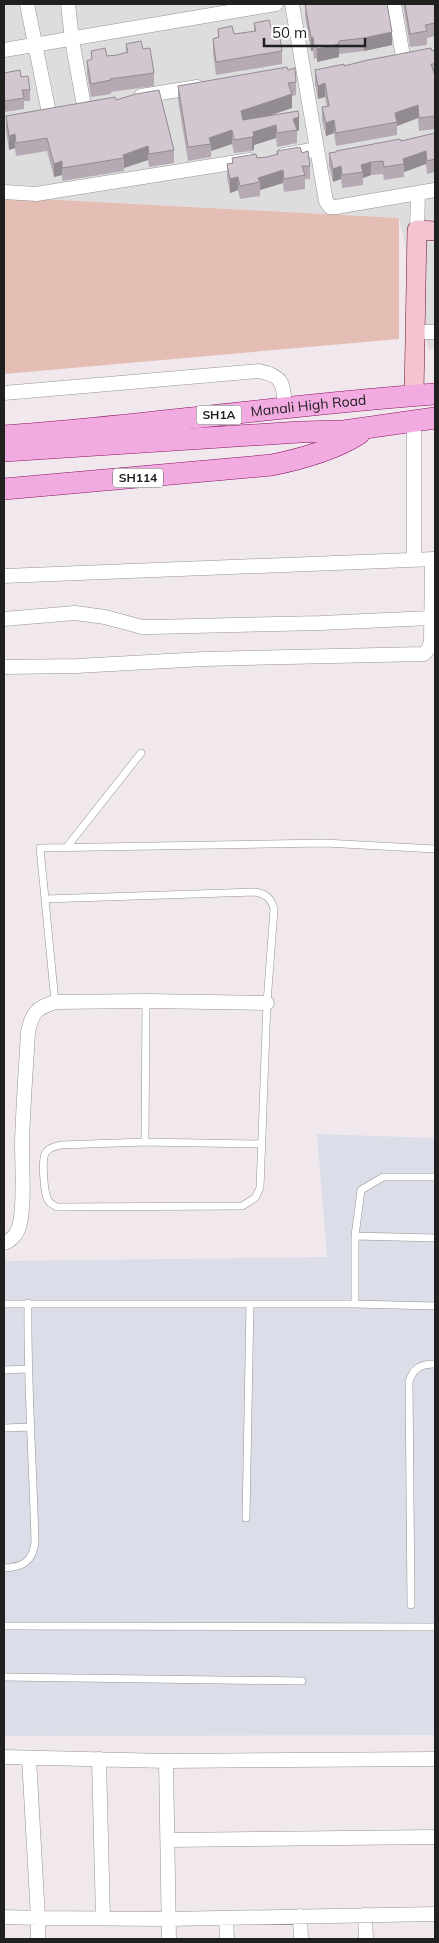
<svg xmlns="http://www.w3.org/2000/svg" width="439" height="1943" font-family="Mulish,sans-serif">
<rect width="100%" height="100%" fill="#f0e8ed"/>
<path fill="#deddde" d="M4 4H435V349H428L399 218 4 197Z"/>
<path fill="#dbdde8" d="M317 1134 435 1138V1735L4 1736V1261L327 1257Z"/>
<path fill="#e4bdb4" d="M4 197 399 218V339L4 374Z"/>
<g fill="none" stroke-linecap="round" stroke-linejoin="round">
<defs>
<path id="lane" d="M66 848 141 753
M45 899 40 848 325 843 435 849
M146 1001 145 1142 262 1144
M55 1002 45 899 255 892C266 894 271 898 274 909L267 1003 260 1188 255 1198 242 1206 57 1207C54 1205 50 1204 48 1200 44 1193 41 1158 46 1152 50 1147 56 1146 61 1145L145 1142
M355 1236 435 1238
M4 1304H355L435 1306
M355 1304V1236L361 1190 383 1177H435
M4 1370 27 1369
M4 1428 31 1427
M246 1518 250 1304
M4 1568C23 1567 32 1562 35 1543 33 1463 27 1383 28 1303
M411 1605 409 1382C413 1368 421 1364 435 1364
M4 1626 435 1627
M4 1677 302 1681"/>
<path id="street" d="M27 4 49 113
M68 4 72 40 84 106
M292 4 326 201 330 207H336L435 190
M394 4 403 57
M4 50 276 4
M141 96 197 87
M284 155 317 149
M4 192 36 194 250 160
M417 230 418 193
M415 332H435
M4 393 259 371C284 376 283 384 285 407
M414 560V421
M4 576 435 559
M4 619 75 613 105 617 142 627H151L321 623 430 618
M4 667 76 666 204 659 424 654 429 648 431 641 432 559
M4 1243C11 1241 17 1234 19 1227 25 1207 22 1166 22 1143 23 1106 26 1069 28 1032 32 1013 36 1008 55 1002L146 1001 267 1003
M4 1757 166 1761 435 1759
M99 1759 103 1918
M166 1761 169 1939
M169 1840 435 1837
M365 1915 366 1939
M300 1916 301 1939
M4 1917 38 1918 29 1758
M226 1918 227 1939
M38 1939V1918L168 1919 435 1914"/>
<path id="secondary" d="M414 395 417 230 435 231"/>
<g id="primary">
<path id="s1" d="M4 436C148 426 291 404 435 394"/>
<path d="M4 451 300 432 344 431 435 418"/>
<path d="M4 489 272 465C301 459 334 450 359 434"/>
</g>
</defs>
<use href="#lane" stroke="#949494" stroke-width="8"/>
<use href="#street" stroke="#949494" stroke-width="15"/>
<use href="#secondary" stroke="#6d1226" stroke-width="20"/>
<use href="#primary" stroke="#8b1162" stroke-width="22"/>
<use href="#lane" stroke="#fff" stroke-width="7"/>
<use href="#street" stroke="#fff" stroke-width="14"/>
<use href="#secondary" stroke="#f3c3d0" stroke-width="19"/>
<use href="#primary" stroke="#f2abe1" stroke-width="21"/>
</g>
<path fill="#b5aab3" d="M305 4H387L392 45 364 51 339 54V57L317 62V58L314 59 313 51H311L305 15Z
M403 4H435V36L427 38V45L410 47Z
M254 23 282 51V64L216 75 213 52V39L218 37V29L234 34 254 32Z
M126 44 143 49 154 73V86L111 92V94L91 97 87 74V61L91 60V51L107 56 117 55 126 52Z
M435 50V129L419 131 418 118 397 126V135L336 146 334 133 326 136 322 120V107H327L325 97 318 99 315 83V70L344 66Z
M288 70 296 82V95L292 96V108L267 116 299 130 297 131V143L277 147 276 138 254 145V149L252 151 234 153 232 144 211 151V157L188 161 178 100V86Z
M4 73 21 77 30 90V101H24V109L4 112Z
M116 100 174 150V163L149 167 148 160 124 168V171L62 181V175L54 177 47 151 16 156 15 148 9 150 6 130V116Z
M435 133V172L427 174 426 164 404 172V177L384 180 383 174 371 175 363 178V185L342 188 341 179 333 182 329 166V153L401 141Z
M277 151 302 153 310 166V179H305V189L284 192 283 183 260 190V196L240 199 238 190 230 193 227 177V164L232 163V158H257L267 157 277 155Z"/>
<path fill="#938b92" d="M392 32V45L364 51V38Z
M313 37V51H311V38Z
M339 44V57L317 62V49Z
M325 83V97L318 99V86Z
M292 94V108L241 125V111Z
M418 105V118L397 126V122L395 113Z
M299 117V130L297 131 293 119Z
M334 120V133L326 136V123Z
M276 125V138L254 145V149L252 151V137L253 132Z
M232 130V144L211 151V144L209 138Z
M15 134V148L9 150V136Z
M148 146V160L124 168V158L123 155Z
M426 151V164L404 172V164L403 159Z
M62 161V175L54 177V164Z
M371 162V175L363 178V172L361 165Z
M341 166V179L333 182V169Z
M283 170V183L260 190V182L258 178Z
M238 177V190L230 193V179Z"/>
<path fill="#d2c6d0" stroke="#938b92" d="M305 4H387L392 32 364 38 339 41V44L317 49V45L314 46 313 37 311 38Z
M405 4H435V23L425 25 427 31 410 34Z
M269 20 271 28 278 27 282 51 216 62 213 39 219 37 218 29 232 26 234 34 256 31 254 23Z
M141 41 143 49 150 48 154 73 110 79 111 80 91 84 87 61 92 59 91 51 105 48 107 56 117 55 128 52 126 44Z
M431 48 432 51 435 50V64H431L435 76V116L419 118 418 105 395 113 397 122 336 133 334 120 326 123 322 107 329 106 325 83 318 86 315 70 344 64V66L368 60Z
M287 67 288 70 295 68 296 82 288 83 292 94 241 111 243 120 298 111 299 117 293 119 297 130 277 133 276 125 253 132 254 136 252 137 234 140 232 130 209 138 211 144 188 147 178 86Z
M20 70 21 77 28 76 30 90H22L24 98 4 101V73Z
M159 90 174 150 149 154 148 146 123 155 124 158 62 168V161L54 164 47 138 16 143 15 134 9 136 6 116 115 97 116 100 136 94Z
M435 133V159L427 161 426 151 403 159 404 164 384 167 383 161 371 162 361 165 363 172 342 175 341 166 333 169 329 153 336 152V151L400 139 401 141Z
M300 147 302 153 308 151 310 166H302L305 175 284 179 283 170 258 178 260 182 240 186 238 177 230 179 227 164 233 163 232 158 256 154 257 158 267 157 278 154 277 151Z"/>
<g text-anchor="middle" stroke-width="5" stroke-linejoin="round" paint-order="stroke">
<g fill="#fff" stroke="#636363" stroke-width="1">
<rect x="196.5" y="405.5" width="45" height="19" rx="4"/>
<rect x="113" y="468.5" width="50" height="19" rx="4"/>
</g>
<g font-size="12" font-weight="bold" fill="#202020">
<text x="219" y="419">SH1A</text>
<text x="138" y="482">SH114</text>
</g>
<g font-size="14" fill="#202020" stroke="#fff">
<text dy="5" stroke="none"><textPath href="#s1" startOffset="306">Manali High Road</textPath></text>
</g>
</g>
<rect width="439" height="1943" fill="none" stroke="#202020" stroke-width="10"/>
<path d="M264 38v8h101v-8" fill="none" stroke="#202020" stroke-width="2.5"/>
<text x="272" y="38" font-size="15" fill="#202020" stroke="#ffffff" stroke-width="4" paint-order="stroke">50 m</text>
</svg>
